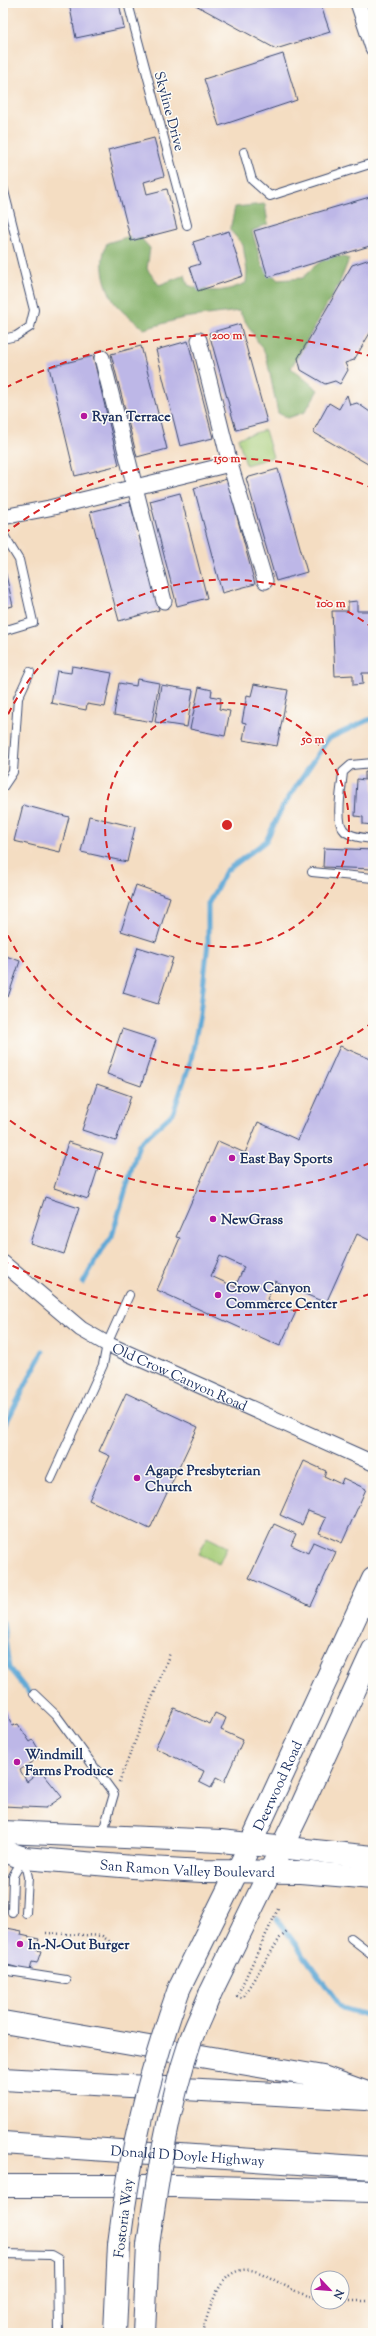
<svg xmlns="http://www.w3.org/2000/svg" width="376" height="2336" font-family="'Sorts Mill Goudy',serif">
<rect width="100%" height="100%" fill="#fdfcf7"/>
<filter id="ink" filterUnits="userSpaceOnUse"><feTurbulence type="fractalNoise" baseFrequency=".025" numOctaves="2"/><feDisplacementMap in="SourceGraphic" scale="8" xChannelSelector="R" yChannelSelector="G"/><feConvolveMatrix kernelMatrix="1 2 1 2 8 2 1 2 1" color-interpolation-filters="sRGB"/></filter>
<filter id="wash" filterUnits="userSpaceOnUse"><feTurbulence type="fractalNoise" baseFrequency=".012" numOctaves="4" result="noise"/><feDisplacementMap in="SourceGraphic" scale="16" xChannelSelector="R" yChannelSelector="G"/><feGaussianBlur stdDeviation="0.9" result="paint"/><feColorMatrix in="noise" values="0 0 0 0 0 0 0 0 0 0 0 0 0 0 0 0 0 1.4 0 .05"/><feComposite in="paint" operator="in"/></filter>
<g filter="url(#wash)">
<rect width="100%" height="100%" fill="#f4ddc2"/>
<path fill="#a5cc77" stroke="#607e6a" d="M265 430 273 457 246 465 238 438Z
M207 1537 227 1547 219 1564 199 1554Z"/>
<path fill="#84b068" stroke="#507063" d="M265 204 268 224 252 231 262 265 278 280 303 278C315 264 330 251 349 259L340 282 291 368 318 390 305 412 288 418 278 413 266 355 239 311 183 318 144 329C135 321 121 312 114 302 104 284 98 262 107 243L137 234 150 248 147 269 159 285 185 275 188 285C211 294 224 292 246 283L247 271 243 245 230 230 235 207Z"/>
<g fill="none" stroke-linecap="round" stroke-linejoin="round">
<path stroke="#5ea8d6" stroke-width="5" d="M83 1283 98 1256 112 1236 139 1144 173 1113 191 1060 200 1014 208 943V904L226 871 266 841 282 808 328 739 368 720 373 719
M3 1429 43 1351
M3 1622 9 1668 29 1693
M277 1919 342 2008 373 2017"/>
</g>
<g id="blocks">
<path fill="#bdb7e7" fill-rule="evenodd" d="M69 3H119L124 28 76 38Z
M192 3H320L330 32 276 49Z
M283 54 297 100 219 126 204 79Z
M154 138 164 176 144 182 147 194 167 189 177 229 131 241 108 150Z
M373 196V245L268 277 254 231Z
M229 231 243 276 198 291 190 267 200 264 193 242Z
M373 258V328L354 360 345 363 348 370 340 384 335 381 325 384 301 370 298 358 352 265Z
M240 324 267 422 236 430 209 333Z
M188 341 213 438 180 446 156 350Z
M141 346 167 449 137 457 111 354Z
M93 356 119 465 75 476 49 367Z
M347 395 350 405 357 403 373 414V467L313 432 329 403 339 409Z
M278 469 307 572 276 581 246 478Z
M227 479 255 584 222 593 194 488Z
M180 493 207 598 177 606 150 501Z
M130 502 159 610 119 621 90 512Z
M4 566 13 606 3 608V567Z
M357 601V611H373V673H362L363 684 353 685V675L335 676 332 611H348V602Z
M72 666 112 673 105 707 87 704 86 710 51 703 57 671 71 673Z
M137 679 159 683 152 722 114 715 119 683 136 686Z
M254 684 288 690 277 746 243 740 246 723 242 722 247 695 251 696Z
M161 685 193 690 187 727 155 722Z
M199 687 212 690 211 696 221 698 219 709 230 711 225 736 190 729Z
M365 772 373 773V825L363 824V817L355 816 357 779 365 780Z
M23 805 69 817 60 852 14 841Z
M89 816 135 827 127 862 81 852Z
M324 848 373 850V869L323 867Z
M136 885 170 897 156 942 121 931Z
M138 947 173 958 158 1004 123 993Z
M3 955 20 961 8 997 3 995Z
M122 1029 156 1040 141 1086 107 1074Z
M340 1046 373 1060V1242L357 1234 326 1303 275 1281 267 1299 296 1312 280 1346 157 1290 180 1238 176 1237 218 1141 245 1153 258 1122 298 1140ZM220 1256 244 1267 235 1287 211 1276Z
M97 1084 131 1096 116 1141 82 1130Z
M68 1142 103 1153 88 1199 54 1188Z
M45 1197 79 1208 64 1254 30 1243Z
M126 1393 198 1427 150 1529 89 1500 110 1456 99 1451Z
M304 1461 326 1471 324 1476 341 1484 343 1478 366 1489 342 1543 319 1533 326 1518 308 1511 302 1525 280 1515Z
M274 1524 296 1534 291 1545 308 1553 313 1542 336 1552 311 1606 249 1578Z
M174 1708 210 1724 215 1713 226 1718 221 1730 243 1740 224 1782 216 1778 211 1788 199 1782 204 1771 155 1748Z
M6 1710 12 1726 18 1724 30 1742 33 1740 42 1755 20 1770 27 1782 41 1771 62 1797 46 1808 3 1806V1711Z
M3 1922 6 1923 4 1932 7 1928 22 1931 21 1935 39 1939 36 1950 41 1951 37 1963 32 1962 30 1971 4 1964 3 1962Z"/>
</g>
</g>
<g filter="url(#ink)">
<use href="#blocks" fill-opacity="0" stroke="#3c496d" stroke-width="1"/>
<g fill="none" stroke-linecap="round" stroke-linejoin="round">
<defs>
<path id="lane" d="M128 3 187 225
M244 152 252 180 270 196 373 163
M3 187 34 310 30 327 16 336 3 339
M3 534 19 560 33 622 3 631
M373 763 351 765 343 772C342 786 335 819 343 829 348 837 365 838 373 839
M3 787 13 772 18 698 30 672
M312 872 373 878
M51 1479 103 1365 107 1344 129 1295
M34 1694 56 1715 114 1794 102 1835
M24 1859 28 1877 26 1913
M12 1912 13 1876 23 1859
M351 1938 373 1955
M3 1970 66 1980
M3 2254 51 2255 58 2259 59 2333"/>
<g id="street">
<path d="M358 3 373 48"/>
<path d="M199 340 230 464 265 581"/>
<path d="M102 358 164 601"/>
<path d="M3 517 49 508 230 464"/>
<path id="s1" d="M3 1263 81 1329 107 1344 373 1463"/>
</g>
<g id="secondary">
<path d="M3 1832 221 1841 373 1857"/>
<path id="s2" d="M3 1851 24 1858 133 1867 202 1871 300 1872 373 1878"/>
<path id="s3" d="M179 1989 250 1845 373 1579"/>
<path d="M210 1994 297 1816 373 1650"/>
<path d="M115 2333 119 2244"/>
<path d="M144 2333 148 2245"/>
</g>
<g id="highway">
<path d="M3 2022 323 2077 373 2095"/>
<path d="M3 2079 366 2099"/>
<path id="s4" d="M3 2143 373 2168"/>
<path d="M3 2186H174L373 2191"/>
</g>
</defs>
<use href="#lane" stroke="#3c496d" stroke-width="10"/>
<use href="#street" stroke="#3c496d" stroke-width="17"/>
<use href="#secondary" stroke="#3c496d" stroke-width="24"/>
<use href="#highway" stroke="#3c496d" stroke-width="24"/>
<path stroke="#3c496d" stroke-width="2.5" stroke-dasharray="1 3" stroke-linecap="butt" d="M119 1782 170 1653
M278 1909 237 1996 242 1998 280 1938 287 1932
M46 1933 102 1936 120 1949
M342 2301H373
M202 2333C212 2302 223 2252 267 2276 284 2285 299 2295 318 2298"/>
<use href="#lane" stroke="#fff" stroke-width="8"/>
<use href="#street" stroke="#fff" stroke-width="15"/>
<use href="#secondary" stroke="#fff" stroke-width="22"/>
<use href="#highway" stroke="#fff" stroke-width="22"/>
<defs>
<path id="secondary-bridge" d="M119 2244C130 2153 148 2076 179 1989
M148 2245C158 2176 168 2107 190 2042 196 2025 204 2010 210 1994"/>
</defs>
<use href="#secondary-bridge" stroke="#3c496d" stroke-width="24" stroke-linecap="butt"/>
<use href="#secondary-bridge" stroke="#fff" stroke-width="22"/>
</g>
</g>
<g fill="none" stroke="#d62828" stroke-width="2" stroke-dasharray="7 5">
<circle cx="227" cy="825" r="122"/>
<path d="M373 1022A245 245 0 0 1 3 925M3 725A245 245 0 0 1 373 628"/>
<path d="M370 1163A367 367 0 0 1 4 1116M4 534A367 367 0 0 1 370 487"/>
<path d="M370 1294A490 490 0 0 1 5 1262M5 388A490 490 0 0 1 370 356"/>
</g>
<g fill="#b5179e" stroke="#fdfcf7" stroke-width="1.5">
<circle cx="84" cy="416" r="4"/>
<circle cx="232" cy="1158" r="4"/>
<circle cx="213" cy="1219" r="4"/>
<circle cx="218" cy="1295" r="4"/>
<circle cx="137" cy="1478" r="4"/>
<circle cx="17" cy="1762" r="4"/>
<circle cx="20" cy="1944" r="4"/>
</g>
<g text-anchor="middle" stroke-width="3" stroke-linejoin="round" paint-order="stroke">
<g font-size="14" fill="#1b2f5e" stroke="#fdfcf7">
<text transform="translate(170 111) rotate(75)" y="5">Skyline Drive</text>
<text dy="5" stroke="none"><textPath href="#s1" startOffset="212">Old Crow Canyon Road</textPath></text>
<text dy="5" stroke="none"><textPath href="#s3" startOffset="226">Deerwood Road</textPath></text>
<text dy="5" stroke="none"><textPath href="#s2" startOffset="186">San Ramon Valley Boulevard</textPath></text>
<text dy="5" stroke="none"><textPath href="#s4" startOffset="185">Donald D Doyle Highway</textPath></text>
<text transform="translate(123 2218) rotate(-83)" y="5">Fostoria Way</text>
</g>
<g font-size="14" font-weight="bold" fill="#1b2f5e" stroke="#fdfcf7" text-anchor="start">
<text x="92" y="421">Ryan Terrace</text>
<text x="240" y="1163">East Bay Sports</text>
<text x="221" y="1224">NewGrass</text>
<text x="226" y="1292">Crow Canyon<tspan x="226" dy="16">Commerce Center</tspan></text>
<text x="145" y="1475">Agape Presbyterian<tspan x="145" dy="16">Church</tspan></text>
<text x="25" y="1759">Windmill<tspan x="25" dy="16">Farms Produce</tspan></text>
<text x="28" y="1949">In-N-Out Burger</text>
</g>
</g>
<circle cx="227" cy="825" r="6" fill="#d62828" stroke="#fdfcf7" stroke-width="2"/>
<g font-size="12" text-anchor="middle" font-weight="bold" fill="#d62828" stroke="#fdfcf7" stroke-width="3" stroke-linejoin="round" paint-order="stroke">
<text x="227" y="339">200 m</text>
<text x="227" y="462">150 m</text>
<text x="331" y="607">100 m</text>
<text x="313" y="743">50 m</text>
</g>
<rect width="376" height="2336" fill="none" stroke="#fdfcf7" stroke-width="16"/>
<g transform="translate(330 2290) rotate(116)"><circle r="19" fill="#fdfcf7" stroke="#a3aaba"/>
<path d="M0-3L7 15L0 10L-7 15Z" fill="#b5179e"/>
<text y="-6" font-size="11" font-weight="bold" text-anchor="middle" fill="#1b2f5e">N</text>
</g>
</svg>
